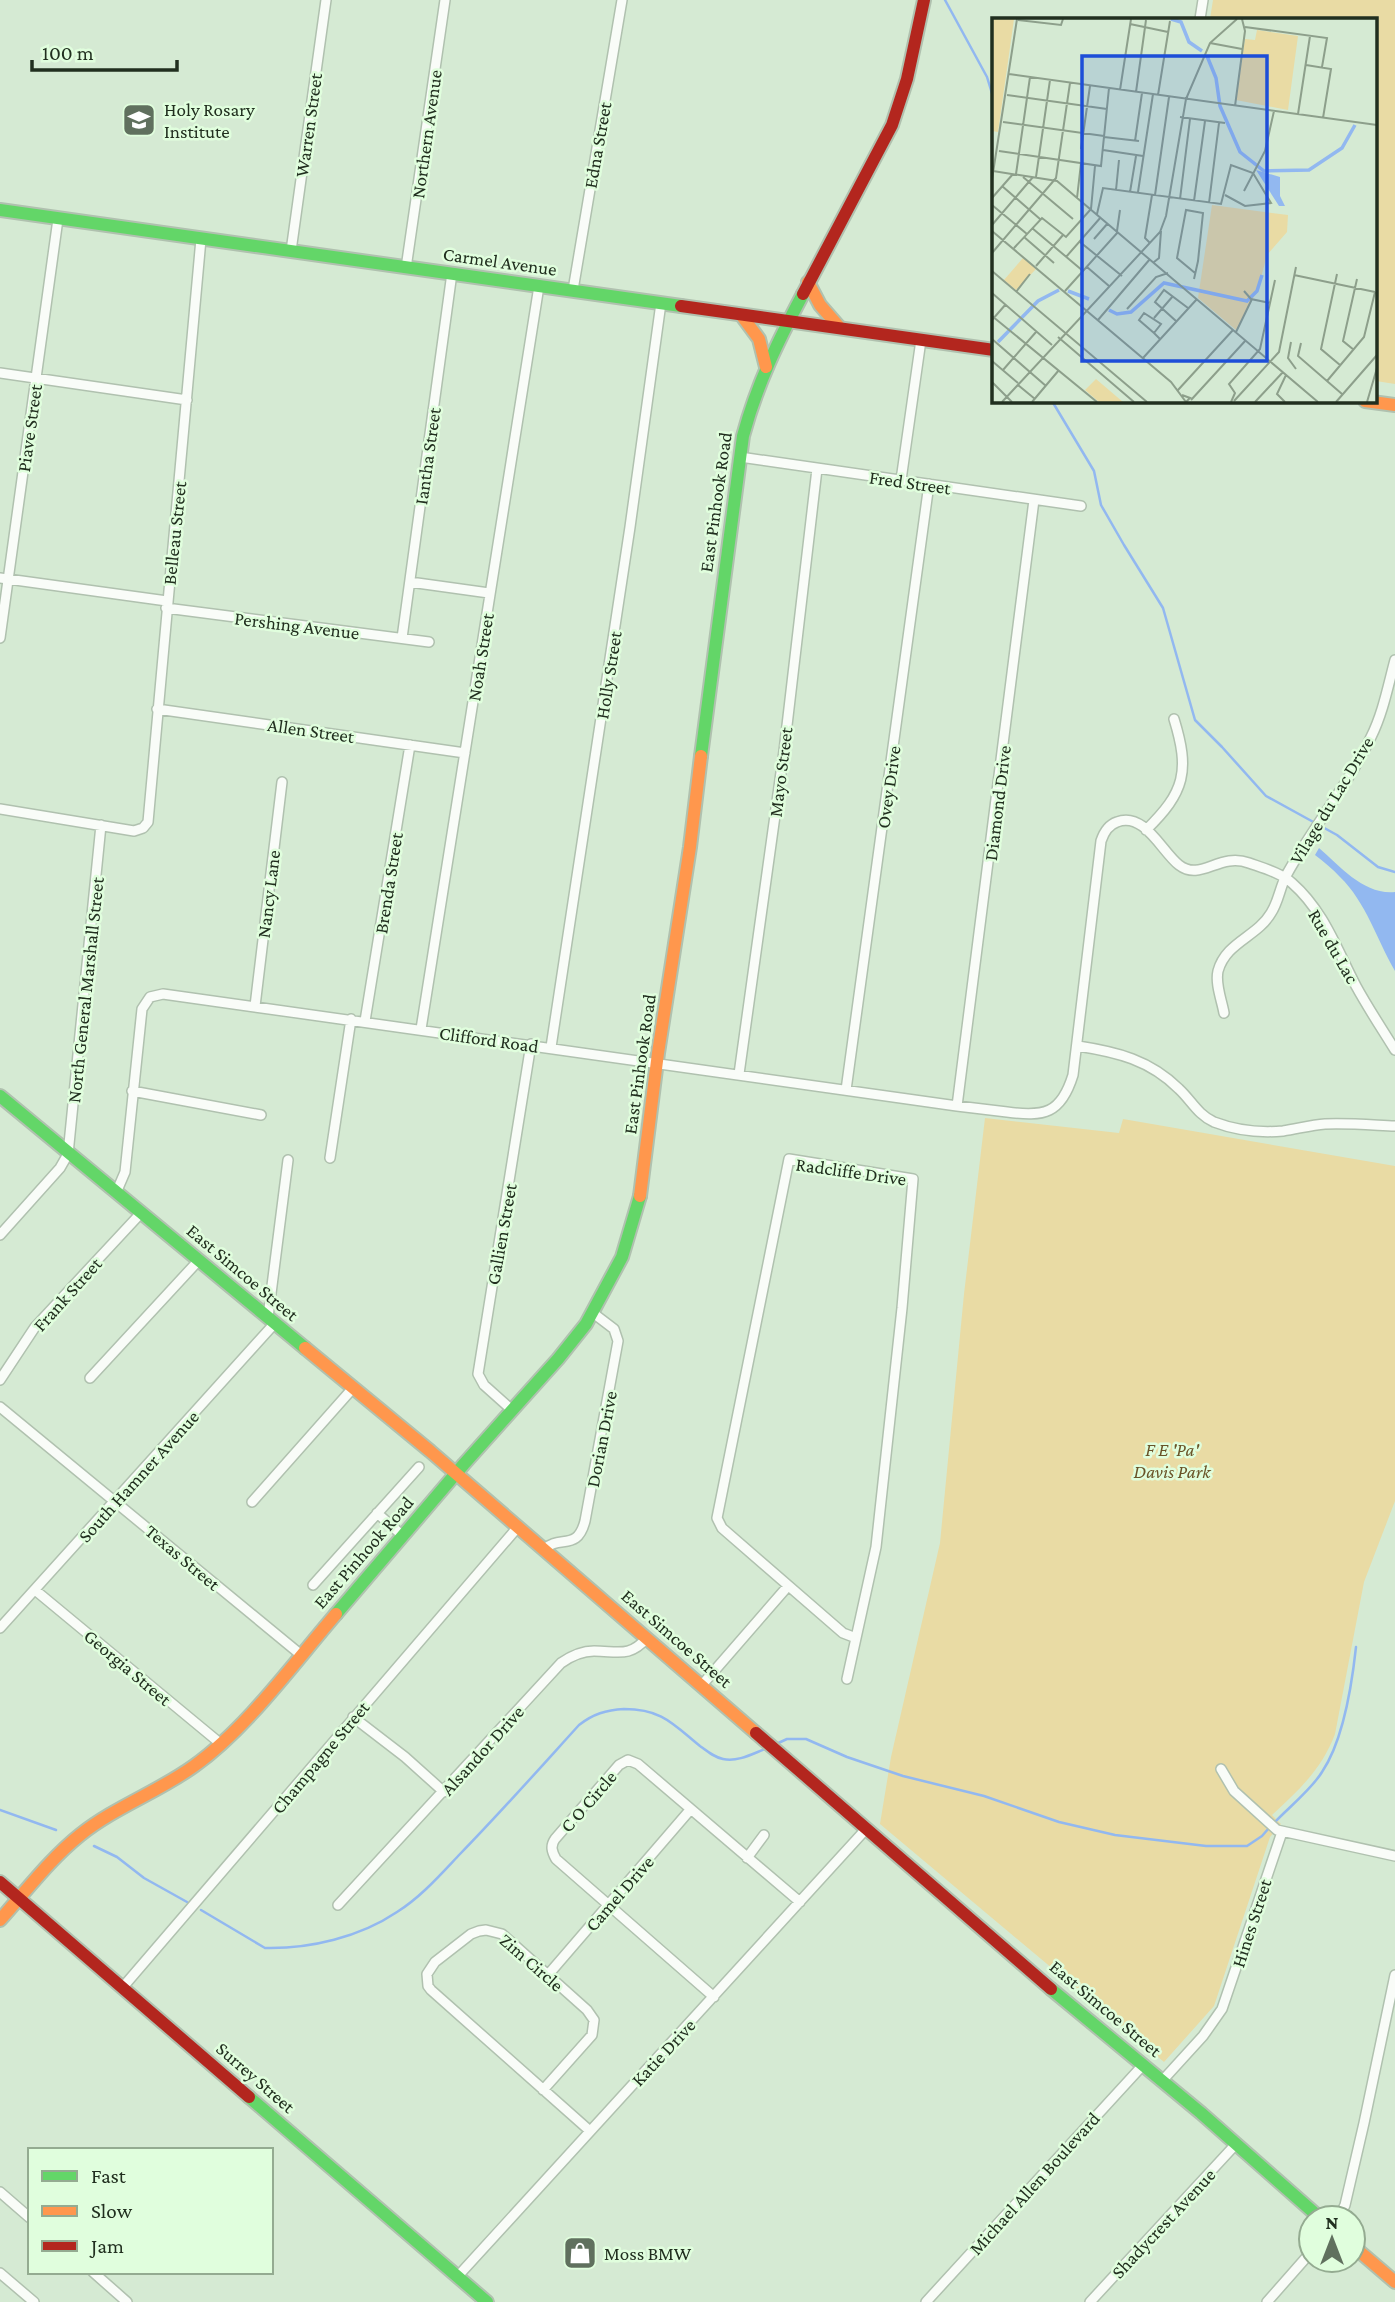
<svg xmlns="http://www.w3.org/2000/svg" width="1395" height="2302" font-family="'Crimson Pro',serif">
<rect width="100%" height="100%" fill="#d5ead3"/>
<path fill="#e9dba4" d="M1213 0H1395V384L1376 381V19H1210Z
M985 1118 1119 1133 1123 1119 1395 1166V1501L1364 1582 1335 1734C1322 1769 1299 1790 1272 1815L1281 1824 1270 1837 1214 2006 1164 2062 880 1824 891 1757 940 1543 964 1294Z"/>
<path fill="#92b8f0" d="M1319 848C1341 867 1364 895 1395 892V971C1377 940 1366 902 1340 877 1333 869 1324 862 1315 855Z"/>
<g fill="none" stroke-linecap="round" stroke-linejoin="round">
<path stroke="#92b8f0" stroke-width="2.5" d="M945 0 987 77 994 100
M1052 401 1094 471 1101 505 1124 545 1163 608 1195 720 1222 747 1266 796 1337 835 1378 867 1395 872
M774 1745 787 1739H806L847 1757 903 1776 984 1796 1059 1822 1115 1835 1206 1846H1247L1262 1836 1269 1828
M0 1810 56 1830
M1274 1823C1288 1808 1312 1789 1322 1772 1343 1741 1352 1684 1356 1647
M94 1846 117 1857 144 1878 187 1902
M201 1910 265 1948C310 1949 360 1937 397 1912 421 1897 441 1874 460 1854 501 1812 540 1768 579 1725 593 1714 606 1710 624 1709 662 1709 673 1724 700 1746 708 1752 714 1757 723 1759 738 1762 752 1754 765 1749"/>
<defs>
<path id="street" d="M1200 19 1203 0
M291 251 326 0
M406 268 445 0
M573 290 622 0
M0 373 187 400
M740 457 1081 506
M901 480 921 340
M0 578 167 601
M410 582 489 593
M166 608 429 642
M0 638 58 219
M402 638 452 273
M157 709 465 753
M0 809 134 831 143 828 148 822 201 239
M1146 830C1185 792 1190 771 1174 719
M255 1006 282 782
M1224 1013C1222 1001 1215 984 1218 971 1226 942 1257 937 1271 913 1279 901 1280 886 1287 874 1313 827 1348 785 1371 737 1383 713 1388 686 1395 660
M365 1021 410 745
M421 1029 539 286
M1078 1046C1117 1052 1150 1060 1179 1089 1191 1100 1198 1115 1214 1122 1235 1130 1260 1133 1283 1131 1297 1129 1311 1125 1325 1124 1348 1123 1372 1125 1395 1126
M551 1047 630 527 661 303
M739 1074 784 751 817 469
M846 1090 929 484
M132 1091 261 1115
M957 1106 1034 500
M330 1158 351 1019
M116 1193 125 1172 142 1009 150 997 163 994 957 1106C974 1108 990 1110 1007 1112 1044 1117 1061 1114 1073 1075L1101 841C1104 832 1108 825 1117 822 1144 811 1162 852 1179 865 1201 882 1219 852 1249 863 1263 868 1281 873 1292 883 1324 911 1337 950 1356 986 1368 1008 1382 1029 1395 1050
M0 1235 60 1168 68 1154 101 825
M268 1317 288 1160
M90 1378 199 1260
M0 1380 35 1327 141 1213
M0 1407 300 1654
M512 1410 484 1385 478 1374 531 1044
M252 1502 353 1388
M377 1513 403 1536
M543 1550C560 1534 577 1552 585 1521L618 1341 614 1329 593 1313
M313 1585 419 1467
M35 1590 221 1744
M0 1628 275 1323
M847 1679 876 1547 902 1308 913 1179 789 1159 717 1518 722 1528 843 1633 856 1638
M702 1685 788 1586
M353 1717 405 1757 444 1792
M1221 1769 1234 1791 1277 1830 1395 1856
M747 1858 764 1835
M338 1905 561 1663C571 1656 582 1651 594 1651 618 1651 629 1658 647 1638
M547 1976 690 1810
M123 1987 517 1528
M714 1997 556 1859C552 1852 550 1846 555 1839L619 1765 628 1760 638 1764 800 1902
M1162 2081 1203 2036 1222 2009 1282 1832
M543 2090 592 2035 594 2020 587 2010 502 1934 486 1930 479 1931 471 1934 435 1962 427 1974 428 1986 431 1990 590 2131
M0 2192 30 2218
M1339 2218 1345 2205 1364 2123 1395 1975
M93 2272 127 2302
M0 2273 34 2302
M458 2276 867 1828
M926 2302 1143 2065
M1090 2302 1236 2144
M1267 2302 1311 2252"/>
<path id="fast" d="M0 210 681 306
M701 756 743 436C757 384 778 341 803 294
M0 1096 305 1348
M336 1614 464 1464 558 1359 586 1324 622 1257 640 1196
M1051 1989 1201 2113 1320 2218
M249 2097 487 2302"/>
<path id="slow" d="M808 282 820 305 840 328
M742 316 759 339 766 367
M1365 401 1395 405
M640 1196 658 1053 690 847 701 756
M305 1348 430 1451 756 1733
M0 1920C26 1891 50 1859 80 1835 115 1807 158 1792 194 1766 247 1728 293 1664 336 1614
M1353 2246 1395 2282"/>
<path id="jam" d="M803 294 892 125 907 79 924 0
M681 306 994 350
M756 1733 1051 1989
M0 1882 249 2097"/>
</defs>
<use href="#street" stroke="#b0c1af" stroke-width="12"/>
<use href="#fast" stroke="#b0c1af" stroke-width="16"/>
<use href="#slow" stroke="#b0c1af" stroke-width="16"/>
<use href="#jam" stroke="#b0c1af" stroke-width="16"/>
<use href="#street" stroke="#f9fcf8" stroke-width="9"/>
<use href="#fast" stroke="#63d668" stroke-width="12"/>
<use href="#slow" stroke="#ff974d" stroke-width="12"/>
<use href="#jam" stroke="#b3261e" stroke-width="12"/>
</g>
<defs>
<symbol id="school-square" viewBox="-11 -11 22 22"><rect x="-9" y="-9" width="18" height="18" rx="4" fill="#60705e" stroke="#e0fedd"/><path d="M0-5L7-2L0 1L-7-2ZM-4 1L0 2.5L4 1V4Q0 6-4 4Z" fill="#fff"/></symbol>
<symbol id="shop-square" viewBox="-11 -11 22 22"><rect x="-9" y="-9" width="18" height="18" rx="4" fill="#60705e" stroke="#e0fedd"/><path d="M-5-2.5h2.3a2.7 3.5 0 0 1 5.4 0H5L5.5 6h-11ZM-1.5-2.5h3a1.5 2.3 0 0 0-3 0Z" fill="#fff"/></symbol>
</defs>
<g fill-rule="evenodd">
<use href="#school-square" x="120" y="101" width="38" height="38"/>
<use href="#shop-square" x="561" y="2234" width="38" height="38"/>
</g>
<g text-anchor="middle" stroke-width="5" stroke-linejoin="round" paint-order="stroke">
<g font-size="19" fill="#212f1f" stroke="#e0fedd" text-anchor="start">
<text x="164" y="116">Holy Rosary<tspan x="164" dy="22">Institute</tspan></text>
<text x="604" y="2260">Moss BMW</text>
</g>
<g font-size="19" fill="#212f1f" stroke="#e0fedd">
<text transform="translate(308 125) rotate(-82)" y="7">Warren Street</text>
<text transform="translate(426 134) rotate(-82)" y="7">Northern Avenue</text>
<text transform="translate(597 145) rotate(-80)" y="7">Edna Street</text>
<text transform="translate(500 261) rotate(8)" y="7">Carmel Avenue</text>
<text transform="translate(29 428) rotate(-82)" y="7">Piave Street</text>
<text transform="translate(427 456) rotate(-82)" y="7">Iantha Street</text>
<text transform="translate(910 482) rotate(8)" y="7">Fred Street</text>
<text transform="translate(715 502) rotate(-82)" y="7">East Pinhook Road</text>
<text transform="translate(174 533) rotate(-84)" y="7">Belleau Street</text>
<text transform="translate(297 625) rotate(7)" y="7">Pershing Avenue</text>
<text transform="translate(480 657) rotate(-81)" y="7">Noah Street</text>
<text transform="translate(608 675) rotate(-81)" y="7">Holly Street</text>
<text transform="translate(311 730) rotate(8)" y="7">Allen Street</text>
<text transform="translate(780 772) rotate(-83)" y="7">Mayo Street</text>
<text transform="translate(888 787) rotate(-82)" y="7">Ovey Drive</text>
<text transform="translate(1331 800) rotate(-59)" y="7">Vilage du Lac Drive</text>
<text transform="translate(997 803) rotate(-83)" y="7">Diamond Drive</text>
<text transform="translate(388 883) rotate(-81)" y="7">Brenda Street</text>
<text transform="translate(268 894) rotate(-83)" y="7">Nancy Lane</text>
<text transform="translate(1334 946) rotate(60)" y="7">Rue du Lac</text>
<text transform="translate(85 990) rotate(-84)" y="7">North General Marshall Street</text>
<text transform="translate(489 1039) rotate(8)" y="7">Clifford Road</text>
<text transform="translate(639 1064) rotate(-82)" y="7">East Pinhook Road</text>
<text transform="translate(851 1171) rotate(8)" y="7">Radcliffe Drive</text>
<text transform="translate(501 1234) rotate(-80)" y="7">Gallien Street</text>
<text transform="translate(243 1272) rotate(40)" y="7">East Simcoe Street</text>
<text transform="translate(67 1294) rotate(-48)" y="7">Frank Street</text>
<text transform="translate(601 1439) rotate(-79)" y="7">Dorian Drive</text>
<text transform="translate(138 1476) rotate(-48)" y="7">South Hamner Avenue</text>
<text transform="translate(363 1552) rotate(-49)" y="7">East Pinhook Road</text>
<text transform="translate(183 1557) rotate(40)" y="7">Texas Street</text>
<text transform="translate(677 1638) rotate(41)" y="7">East Simcoe Street</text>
<text transform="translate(128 1667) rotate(40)" y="7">Georgia Street</text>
<text transform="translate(482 1750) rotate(-48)" y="7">Alsandor Drive</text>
<text transform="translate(320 1757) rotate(-50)" y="7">Champagne Street</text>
<text transform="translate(588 1801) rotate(-49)" y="7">C O Circle</text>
<text transform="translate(619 1893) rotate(-49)" y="7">Camel Drive</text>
<text transform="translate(1251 1923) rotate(-72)" y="7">Hines Street</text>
<text transform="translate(532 1962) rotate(41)" y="7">Zim Circle</text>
<text transform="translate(1106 2008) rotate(40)" y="7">East Simcoe Street</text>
<text transform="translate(663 2052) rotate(-47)" y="7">Katie Drive</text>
<text transform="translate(256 2077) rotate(41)" y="7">Surrey Street</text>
<text transform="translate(1034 2183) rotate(-48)" y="7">Michael Allen Boulevard</text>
<text transform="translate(1163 2223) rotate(-47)" y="7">Shadycrest Avenue</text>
</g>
<g font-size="19" font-style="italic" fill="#695327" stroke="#e0fedd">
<text x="1172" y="1456">F E 'Pa'<tspan x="1172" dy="22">Davis Park</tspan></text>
</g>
</g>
<g transform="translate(992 18)">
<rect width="385" height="385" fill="#d5ead3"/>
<path d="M0 1H22L6 114 0 113ZM265 12 306 18 296 92 244 82 253 21 263 22ZM220 187 296 197 295 214 275 237 266 271 244 312 206 280ZM31 240 44 251 24 272 12 262ZM104 361 131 384H107L93 372Z" fill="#e9dba4"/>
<path d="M264 152 288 159V178L293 188H287Z" fill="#92b8f0"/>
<path fill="none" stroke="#92b8f0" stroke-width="3.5" d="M179 1 189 4 197 24 210 33M215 38 224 60 228 88 248 134 272 153 317 152 350 130 363 107M76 273 97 281M117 292 125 296 139 294 172 265 255 283 265 273 270 257M6 324 46 283 67 272"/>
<path fill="none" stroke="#8d9f8b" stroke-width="2" d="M26 2 69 7 71 1M138 6 176 14M253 9 335 20 330 49M218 25 250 31M314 47 339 51 331 100M17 56 385 107M128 72 139 1M144 74 154 2M15 77 115 91M166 77 178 3M194 81 218 25 245 1M243 88 253 13 250 1M306 96 318 18M188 99 233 105M11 104 112 118M112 119 147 123M143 123 150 75M89 131 98 68M111 132 151 138M7 133 109 148 117 70M1 153 65 163 326 384M24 156 38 59M31 159 81 201M44 159 58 62M0 161 25 1M10 168 48 201M124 172 127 142M252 173 273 133 282 93M138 174 144 138M146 174 161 76M163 177 177 79M0 180 21 156M85 180 89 145M188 181 198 101M202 183 213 103M217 185 227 105M0 187 35 216M105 196 111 170 229 186 239 147 261 155 279 185 253 188 233 177M0 207 41 159M40 210 91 253M0 213 179 364 194 384 198 380 190 377M125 213 128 192M32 219 62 245M102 221 116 205M88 224 130 258M158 225 153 220 160 177M22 230 50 200 74 219 99 191 103 148M0 235 64 160 78 65M74 239 109 199M162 244 167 240 169 213M44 248 71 217M95 249 117 268M0 253 155 384M345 256 329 331 348 347M302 257 383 274M202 261 206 243 211 195 194 192 185 240 203 255M73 273 126 214M252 273 259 281 278 285M24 274 38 256M0 275 60 327M135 291 164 259 176 255M0 298 105 384M162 300 181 278M0 302 14 286M106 302 158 241M184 303 163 284 172 272 196 290M244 314 260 281M162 315 169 306 152 295 147 302 162 315 168 321M66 319 142 384M0 321 54 368M299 324 296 340 304 351M309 325 306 338 350 376M362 332 351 323 365 261M151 340 205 281M0 343 26 365M11 352 44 314M335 363 372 319 383 274M0 364 20 384M26 367 43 381M186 372 241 312M199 382 254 322M242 383 287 334 304 249M10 384 168 214 174 198 194 81M40 384 67 352M239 384 243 375 237 366 268 331 283 262M263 384 291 354M293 384 285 376 294 357M344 384 385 337M375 384 385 350"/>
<path fill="#1d4ed8" fill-opacity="0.15" stroke="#1d4ed8" stroke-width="3.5" d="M90 38H275V343H90Z"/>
<rect width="385" height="385" fill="none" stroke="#212f1f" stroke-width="3.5"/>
</g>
<rect x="28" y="2148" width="245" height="126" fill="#e0fedd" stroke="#94ab91" stroke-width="2"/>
<rect x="42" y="2171" width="35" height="10" fill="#63d668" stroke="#94ab91" stroke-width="2"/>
<text x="91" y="2183" font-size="21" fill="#212f1f">Fast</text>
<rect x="42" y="2206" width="35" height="10" fill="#ff974d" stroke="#94ab91" stroke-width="2"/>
<text x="91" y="2218" font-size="21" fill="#212f1f">Slow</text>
<rect x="42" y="2241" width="35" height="10" fill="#b3261e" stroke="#94ab91" stroke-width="2"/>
<text x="91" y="2253" font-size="21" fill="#212f1f">Jam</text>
<g transform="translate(1332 2239)"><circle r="33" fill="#e0fedd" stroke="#94ab91" stroke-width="2"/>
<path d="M0-5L12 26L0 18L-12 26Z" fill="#60705e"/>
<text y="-10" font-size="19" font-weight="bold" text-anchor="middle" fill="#212f1f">N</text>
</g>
<path d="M32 60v10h145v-10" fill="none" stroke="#212f1f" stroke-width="3.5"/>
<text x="42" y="60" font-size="21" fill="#212f1f" stroke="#e0fedd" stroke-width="5" paint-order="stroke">100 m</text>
</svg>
